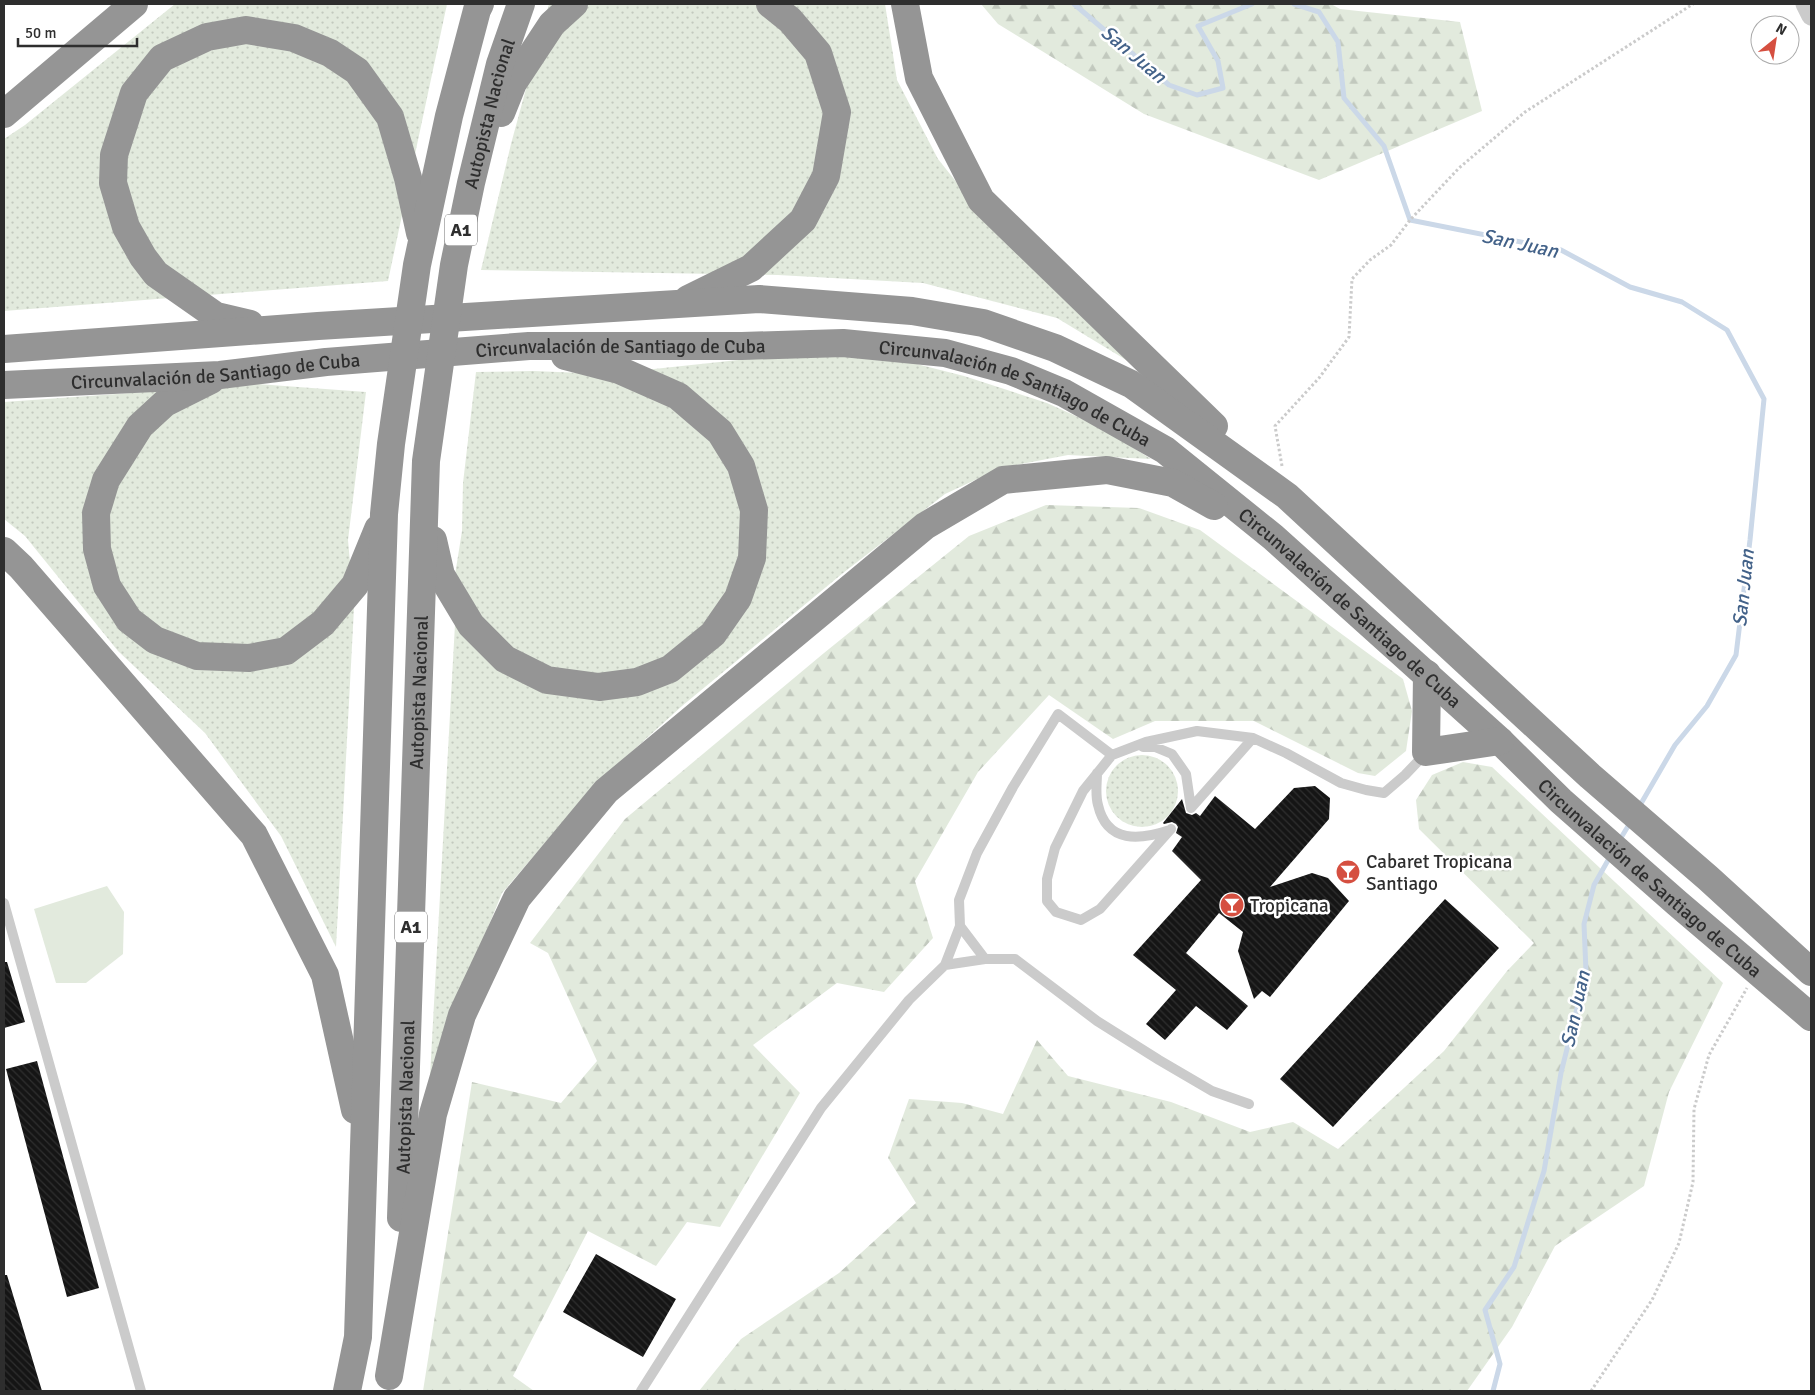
<svg xmlns="http://www.w3.org/2000/svg" width="1815" height="1395" font-family="Signika,sans-serif">
<defs>
<pattern id="grass-dots" width="8" height="8" patternUnits="userSpaceOnUse" patternTransform="scale(1.25)"><rect width="8" height="8" fill="#e2eadd"/><path d="M2 2h.1M6 6h.1" fill="none" stroke="#c2c9be" stroke-width="1.8" stroke-linecap="round"/></pattern>
<pattern id="forest-firs" width="22" height="20" patternUnits="userSpaceOnUse" patternTransform="scale(1.25)"><rect width="22" height="20" fill="#e2eadd"/><path d="M5 1l3.5 6h-7zM16 11l3.5 6h-7z" fill="#c2c9be"/></pattern>
<pattern id="building-back-hatch" width="6" height="6" patternUnits="userSpaceOnUse" patternTransform="scale(1.25)"><rect width="6" height="6" fill="#151515"/><path d="M-1 5l2 2M0 0l6 6M5-1l2 2" fill="none" stroke="#2f2f2f"/></pattern>
</defs>
<rect width="100%" height="100%" fill="#fff"/>
<path fill="url(#grass-dots)" d="M175 4H447L388 281 4 311V139L25 125Z
M549 4H885L897 80 938 159 989 223 1141 369 1057 318 923 283 778 275 481 270 511 144Z
M837 354 901 360 964 376 1047 403 1100 427 1151 459 1068 455 1001 468 945 494 843 573 682 706 593 787 502 893 482 942 430 1076 456 606 455 575 462 531 463 483 476 372 533 371 607 374 767 357Z
M231 382 366 392 348 540 354 608 336 947 281 836 205 733 118 651 25 536 4 519V402L145 392 209 390Z
M1106 791a36 36 0 1 1 72 0a36 36 0 1 1-72 0Z"/>
<path fill="url(#forest-firs)" d="M981 4H1331L1340 9 1460 22 1482 111 1319 180 1144 114 998 24Z
M1046 505 1139 508 1200 530 1403 679 1412 711 1406 751 1375 776 1358 773 1254 721H1155L1113 739 1049 695 978 772 915 881 933 938 884 992 837 983 753 1045 800 1093 720 1227 687 1222 656 1266 588 1231 513 1376 534 1391H423L472 1082 561 1103 597 1061 548 953 530 943 625 819 824 653 969 536Z
M1463 762 1492 767 1723 983 1669 1092 1644 1186 1555 1246 1512 1327 1467 1391H699L741 1339 839 1273 916 1203 888 1158 909 1099 962 1103 1003 1114 1037 1040 1068 1076 1171 1102 1250 1132 1293 1122 1338 1149 1444 1051 1507 971 1534 943 1419 829 1416 800 1432 775Z"/>
<path fill="#e2eadd" d="M107 886 124 912 123 954 86 983H56L34 909Z"/>
<g fill="none" stroke-linecap="round" stroke-linejoin="round">
<path stroke="#cbd8e8" stroke-width="5" d="M1074 4 1169 85 1197 95 1223 88 1218 61 1198 26 1252 4
M1294 4 1319 12 1338 42 1344 98 1384 146 1410 220 1561 250 1630 287 1682 302 1727 330 1764 399 1750 540 1736 655 1707 706 1675 745 1639 807
M1619 841 1630 823
M1493 1391 1500 1364 1485 1310 1514 1267 1544 1171 1561 1073 1586 972 1584 924 1594 885 1611 855"/>
</g>
<path fill="url(#building-back-hatch)" d="M1315 786 1330 798 1329 819 1270 887 1312 873 1328 878 1349 901 1270 997 1262 991 1254 999 1238 951 1243 932 1219 913 1186 953 1248 1006 1227 1030 1196 1006 1165 1040 1146 1024 1176 990 1133 955 1201 880 1172 851 1182 837 1176 833 1178 827 1176 824 1172 822 1164 824 1163 823 1182 799 1186 813 1192 815 1196 813 1200 816 1215 796 1255 829 1294 788Z
M1445 899 1499 948 1333 1127 1280 1079Z
M4 962H7L25 1022 4 1028Z
M37 1061 99 1288 67 1297 6 1069Z
M596 1254 676 1299 643 1357 563 1312Z
M4 1275H7L42 1391H5L4 1386Z"/>
<g fill="none" stroke-linecap="round" stroke-linejoin="round">
<path stroke="#cbcbcb" stroke-width="3" stroke-dasharray="2.5 2.5" stroke-linecap="butt" d="M1282 466 1275 426 1319 378 1349 337 1352 279 1370 260 1391 245 1410 220 1459 168 1525 112 1693 4
M1591 1391 1652 1300 1679 1243 1693 1182 1694 1109 1709 1055 1747 988"/>
<path stroke="#cbcbcb" stroke-width="10" d="M1143 747H1155L1172 754 1186 774 1191 808
M1097 773C1097 783 1095 795 1098 805 1107 844 1140 840 1170 830
M1191 808 1253 738
M1171 829 1100 909 1081 920 1056 912 1047 901V879L1055 848 1083 791 1112 755 1146 742 1197 731 1253 738 1286 753 1341 783 1366 790 1384 793 1405 775 1426 753
M4 903 141 1391
M985 959 960 926 959 900 977 853 1013 787 1058 714 1112 755
M945 965 960 926
M641 1391 821 1108 909 1000 945 965 985 959H1015L1097 1021 1159 1060 1212 1091 1249 1104"/>
<path stroke="#cbcbcb" stroke-width="19" d="M1805 4 1811 16"/>
<g stroke="#959595" stroke-width="28">
<path d="M905 4 919 78 981 200 1214 426"/>
<path d="M501 113 513 83 552 24 574 4"/>
<path d="M4 114 134 4"/>
<path d="M688 299 751 268 803 220 826 176 837 112 818 53 790 20 770 4"/>
<path d="M250 324 216 316 156 274 143 257 126 227 113 183 114 155 134 93 162 58 207 37 246 30 294 38 330 53 357 71 390 117 408 178 420 233"/>
<path d="M4 349 318 326 759 299 912 311 983 323 1055 348 1131 384 1287 496 1590 776 1708 878 1811 972"/>
<path d="M211 380 165 403 140 426 106 480 96 513 97 549 107 586 129 620 155 640 197 656 249 658 286 651 323 623 355 585 378 529"/>
<path id="s1" d="M4 385 220 375 326 362 529 346H742L843 343 945 353 1011 371 1064 393 1165 450 1273 537 1500 741 1561 801 1677 903 1811 1017"/>
<path d="M433 540 441 575 471 625 505 659 547 680 599 687 637 682 670 669 713 634 738 598 752 558 754 510 741 466 720 432 678 396 619 370 565 356"/>
<path d="M4 551 21 567 254 835 325 975 355 1110"/>
<path d="M1427 674 1426 752 1500 741"/>
<path id="s2" d="M401 1218 426 461 454 265 471 183 500 64 521 4"/>
<path d="M389 1376 433 1114 462 1015 517 898 606 791 925 526 1003 480 1107 470 1173 483 1214 506"/>
<path d="M347 1391 358 1337 384 514 391 444 417 265 449 116 477 10 480 4"/>
</g>
</g>
<defs>
<symbol id="bar-disc" viewBox="-11 -11 22 22"><circle r="9.5" fill="#d54f40" stroke="#fff"/><path d="M-6-5H6L.8 .8V4.5H3.5V6h-7V4.5H-.8V.8Z" fill="#fff"/></symbol>
</defs>
<g fill-rule="evenodd">
<use href="#bar-disc" x="1334" y="858" width="28" height="28"/>
<use href="#bar-disc" x="1218" y="891" width="28" height="28"/>
</g>
<g text-anchor="middle" stroke-width="5" stroke-linejoin="round" paint-order="stroke">
<g fill="#fff" stroke="#6d6d6d" stroke-width="1">
<rect x="445" y="214.5" width="32" height="31" rx="4"/>
<rect x="395" y="911.5" width="32" height="31" rx="4"/>
</g>
<g font-size="18" font-weight="bold" fill="#2e2e2e">
<text x="461" y="236">A1</text>
<text x="411" y="933">A1</text>
</g>
<g font-size="19" fill="#2e2e2e" stroke="#fff">
<text dy="7" stroke="none"><textPath href="#s2" startOffset="1111">Autopista Nacional</textPath></text>
<text dy="7" stroke="none"><textPath href="#s1" startOffset="618">Circunvalación de Santiago de Cuba</textPath></text>
<text dy="7" stroke="none"><textPath href="#s1" startOffset="212">Circunvalación de Santiago de Cuba</textPath></text>
<text dy="7" stroke="none"><textPath href="#s1" startOffset="1022">Circunvalación de Santiago de Cuba</textPath></text>
<text dy="7" stroke="none"><textPath href="#s1" startOffset="1428">Circunvalación de Santiago de Cuba</textPath></text>
<text dy="7" stroke="none"><textPath href="#s2" startOffset="526">Autopista Nacional</textPath></text>
<text dy="7" stroke="none"><textPath href="#s1" startOffset="1832">Circunvalación de Santiago de Cuba</textPath></text>
<text dy="7" stroke="none"><textPath href="#s2" startOffset="121">Autopista Nacional</textPath></text>
</g>
<g font-size="19" fill="#2e2e2e" stroke="#fff" text-anchor="start">
<text x="1366" y="868">Cabaret Tropicana<tspan x="1366" dy="22">Santiago</tspan></text>
<text x="1250" y="912">Tropicana</text>
</g>
<g font-size="20" font-style="italic" fill="#436289" stroke="#fff">
<text transform="translate(1134 54) rotate(40)" y="7">San Juan</text>
<text transform="translate(1520 243) rotate(12)" y="7">San Juan</text>
<text transform="translate(1743 588) rotate(-84)" y="7">San Juan</text>
<text transform="translate(1575 1009) rotate(-78)" y="7">San Juan</text>
</g>
</g>
<rect width="1815" height="1395" fill="none" stroke="#2e2e2e" stroke-width="10"/>
<g transform="translate(1775 40) rotate(30)"><circle r="24" fill="#ffffff" stroke="#ababab"/>
<path d="M0-4L9 19L0 12L-9 19Z" fill="#d54f40"/>
<text y="-8" font-size="14" font-weight="bold" text-anchor="middle" fill="#2e2e2e">N</text>
</g>
<path d="M18 38v8h119v-8" fill="none" stroke="#2e2e2e" stroke-width="2.5"/>
<text x="25" y="38" font-size="15" fill="#2e2e2e" stroke="#ffffff" stroke-width="4" paint-order="stroke">50 m</text>
</svg>
